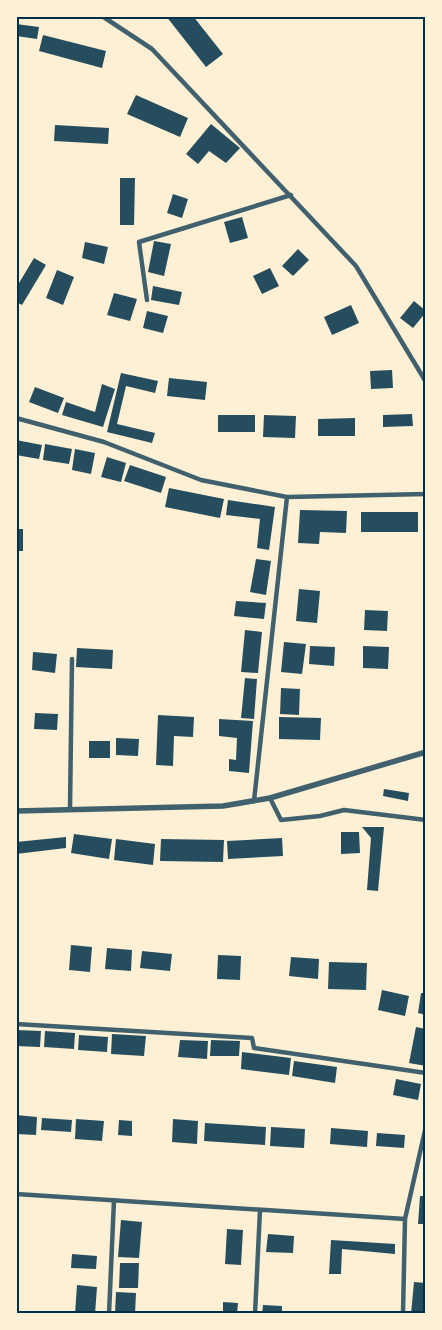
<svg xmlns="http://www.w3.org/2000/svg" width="442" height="1330" font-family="'Work Sans',sans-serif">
<rect width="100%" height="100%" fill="#fdf0d5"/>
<path fill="#264d5e" d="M166 16H193L223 54 206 67Z
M16 24 39 27 37 39 16 36Z
M43 35 106 51 102 68 39 51Z
M136 95 188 118 180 137 127 114Z
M211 124 240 148 226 163 209 151 198 164 186 154Z
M55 125 109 128 108 144 54 141Z
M120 178H135L134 225H120Z
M173 194 188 199 182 218 167 213Z
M242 217 248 238 230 243 224 222Z
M154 241 171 244 164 276 148 272Z
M85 242 108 247 104 264 82 258Z
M298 249 309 260 293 276 282 266Z
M34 258 46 265 22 305 16 302V288Z
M270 268 279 286 262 294 253 276Z
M57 270 74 277 63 305 46 298Z
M153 286 182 292 179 305 151 300Z
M114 293 137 299 130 321 107 315Z
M414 301 426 311V312L413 328 400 318Z
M351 305 359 323 332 335 324 317Z
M147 311 168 316 163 333 143 328Z
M392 370 393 388 371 389 370 371Z
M121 373 158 381 155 393 126 386 117 424 155 433 152 443 107 432Z
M169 378 207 382 205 400 167 396Z
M102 384 115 389 103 427 62 415 66 402 95 412Z
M35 387 64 398 58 413 29 402Z
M412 414 413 426 383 427V415Z
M218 415H255V432H218Z
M264 415 296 416 295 438 263 437Z
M355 418V436H318V419Z
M16 440 42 445 39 459 16 455Z
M45 444 72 449 69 464 43 460Z
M75 449 95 453 91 474 72 470Z
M107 457 126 463 121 482 101 477Z
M130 465 166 477 161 493 124 481Z
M169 488 224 499 220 518 165 507Z
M228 500 275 507 269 550 257 548 260 519 226 515Z
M300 510 347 511 346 533 320 532 319 544 298 543Z
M361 512H418V532H361Z
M16 529H23V551H16Z
M256 559 271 561 266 595 250 592Z
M299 589 320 591 317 623 296 621Z
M236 601 266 603 264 619 234 616Z
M365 610 388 611 387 631 364 630Z
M245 630 262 632 258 673 241 672Z
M284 642 306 644 302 674 281 672Z
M310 646 335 647 334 666 309 664Z
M363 646 389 647 388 669 363 668Z
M77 648 113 650 112 669 76 667Z
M33 652 57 654 55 673 32 670Z
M245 678 257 679 254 719 241 718Z
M281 688 300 689 299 715 280 714Z
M35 713 58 714 57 730 34 729Z
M158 715 194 717 193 737 174 736 173 766 156 765Z
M279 717 321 718 320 740 279 739Z
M219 719 253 721 249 773 229 771V759L236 760 237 738 219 736Z
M116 738 139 739 138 756 116 755Z
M89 741H110V758H89Z
M384 789 409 793 408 801 383 796Z
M362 827H384L378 891 367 890 371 838Z
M341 832H359L360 853 341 854Z
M74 834 112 839 109 859 71 853Z
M66 837V848L16 854V842Z
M282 838 283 856 228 859 227 841Z
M116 839 155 844 153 865 114 860Z
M161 839 224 840 223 862 160 861Z
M71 945 92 947 90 972 69 970Z
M107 948 132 950 131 971 105 969Z
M142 951 172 954 170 971 140 968Z
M218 955 241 956 240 980 217 979Z
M291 957 319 959 318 979 289 976Z
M329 962 367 963 366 990 328 989Z
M382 990 409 996 405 1016 378 1010Z
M421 993H426V1015L418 1013Z
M416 1027 426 1029V1066L409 1063Z
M16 1030 41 1031 40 1047 16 1046Z
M45 1031 75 1033 74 1049 44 1047Z
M112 1034 146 1036 144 1056 111 1054Z
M79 1035 108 1037 107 1052 78 1050Z
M180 1040 208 1041 207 1059 178 1057Z
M211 1040 240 1041 239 1056H210Z
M242 1052 291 1058 289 1075 241 1069Z
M294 1061 337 1067 335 1083 292 1076Z
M396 1079 421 1084 418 1100 393 1095Z
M16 1115 37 1117 36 1135 16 1134Z
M42 1118 72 1120 71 1132 41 1130Z
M76 1119 104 1121 102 1141 75 1139Z
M173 1119 198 1121 197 1144 172 1142Z
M119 1120 132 1121V1136L118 1135Z
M205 1123 266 1127 265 1145 204 1141Z
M271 1127 305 1129 304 1148 270 1146Z
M331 1128 368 1131 367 1147 330 1144Z
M377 1133 405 1135 404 1148 376 1146Z
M420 1196H426V1224H418Z
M121 1220 142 1222 139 1258 118 1257Z
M227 1229 243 1230 241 1265 225 1264Z
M268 1234 294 1236 293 1253 266 1252Z
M331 1240 395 1244V1254L342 1249 341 1274H329Z
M72 1254 97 1256 96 1269 71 1268Z
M120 1263H139L138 1288H119Z
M414 1282 426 1283V1314H411Z
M77 1285 97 1287 95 1314H75Z
M116 1292 136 1293 135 1314H115Z
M223 1302 238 1303 237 1314H223Z
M263 1305 282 1306V1314H262Z"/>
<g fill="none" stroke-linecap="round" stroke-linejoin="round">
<path stroke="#3f606c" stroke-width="4.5" d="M102 16 152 49 356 266 426 382
M147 300 139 242 291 195
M16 418 104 442 201 480 287 497 426 494
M270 798 281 820 320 816 344 810 426 820
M254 801 287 497
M70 809 72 659
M16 1024 252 1038 254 1048 426 1073
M16 1194 405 1219 403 1314
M405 1219 426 1126
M109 1314 114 1200
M255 1314 260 1210"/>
<path stroke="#3f606c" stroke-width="5.5" d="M16 811 223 806 270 798 426 752"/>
</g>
<rect width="442" height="1330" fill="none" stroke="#fdf0d5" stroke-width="35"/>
<rect x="18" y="18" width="406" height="1294" fill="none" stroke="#003049" stroke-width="2"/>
</svg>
